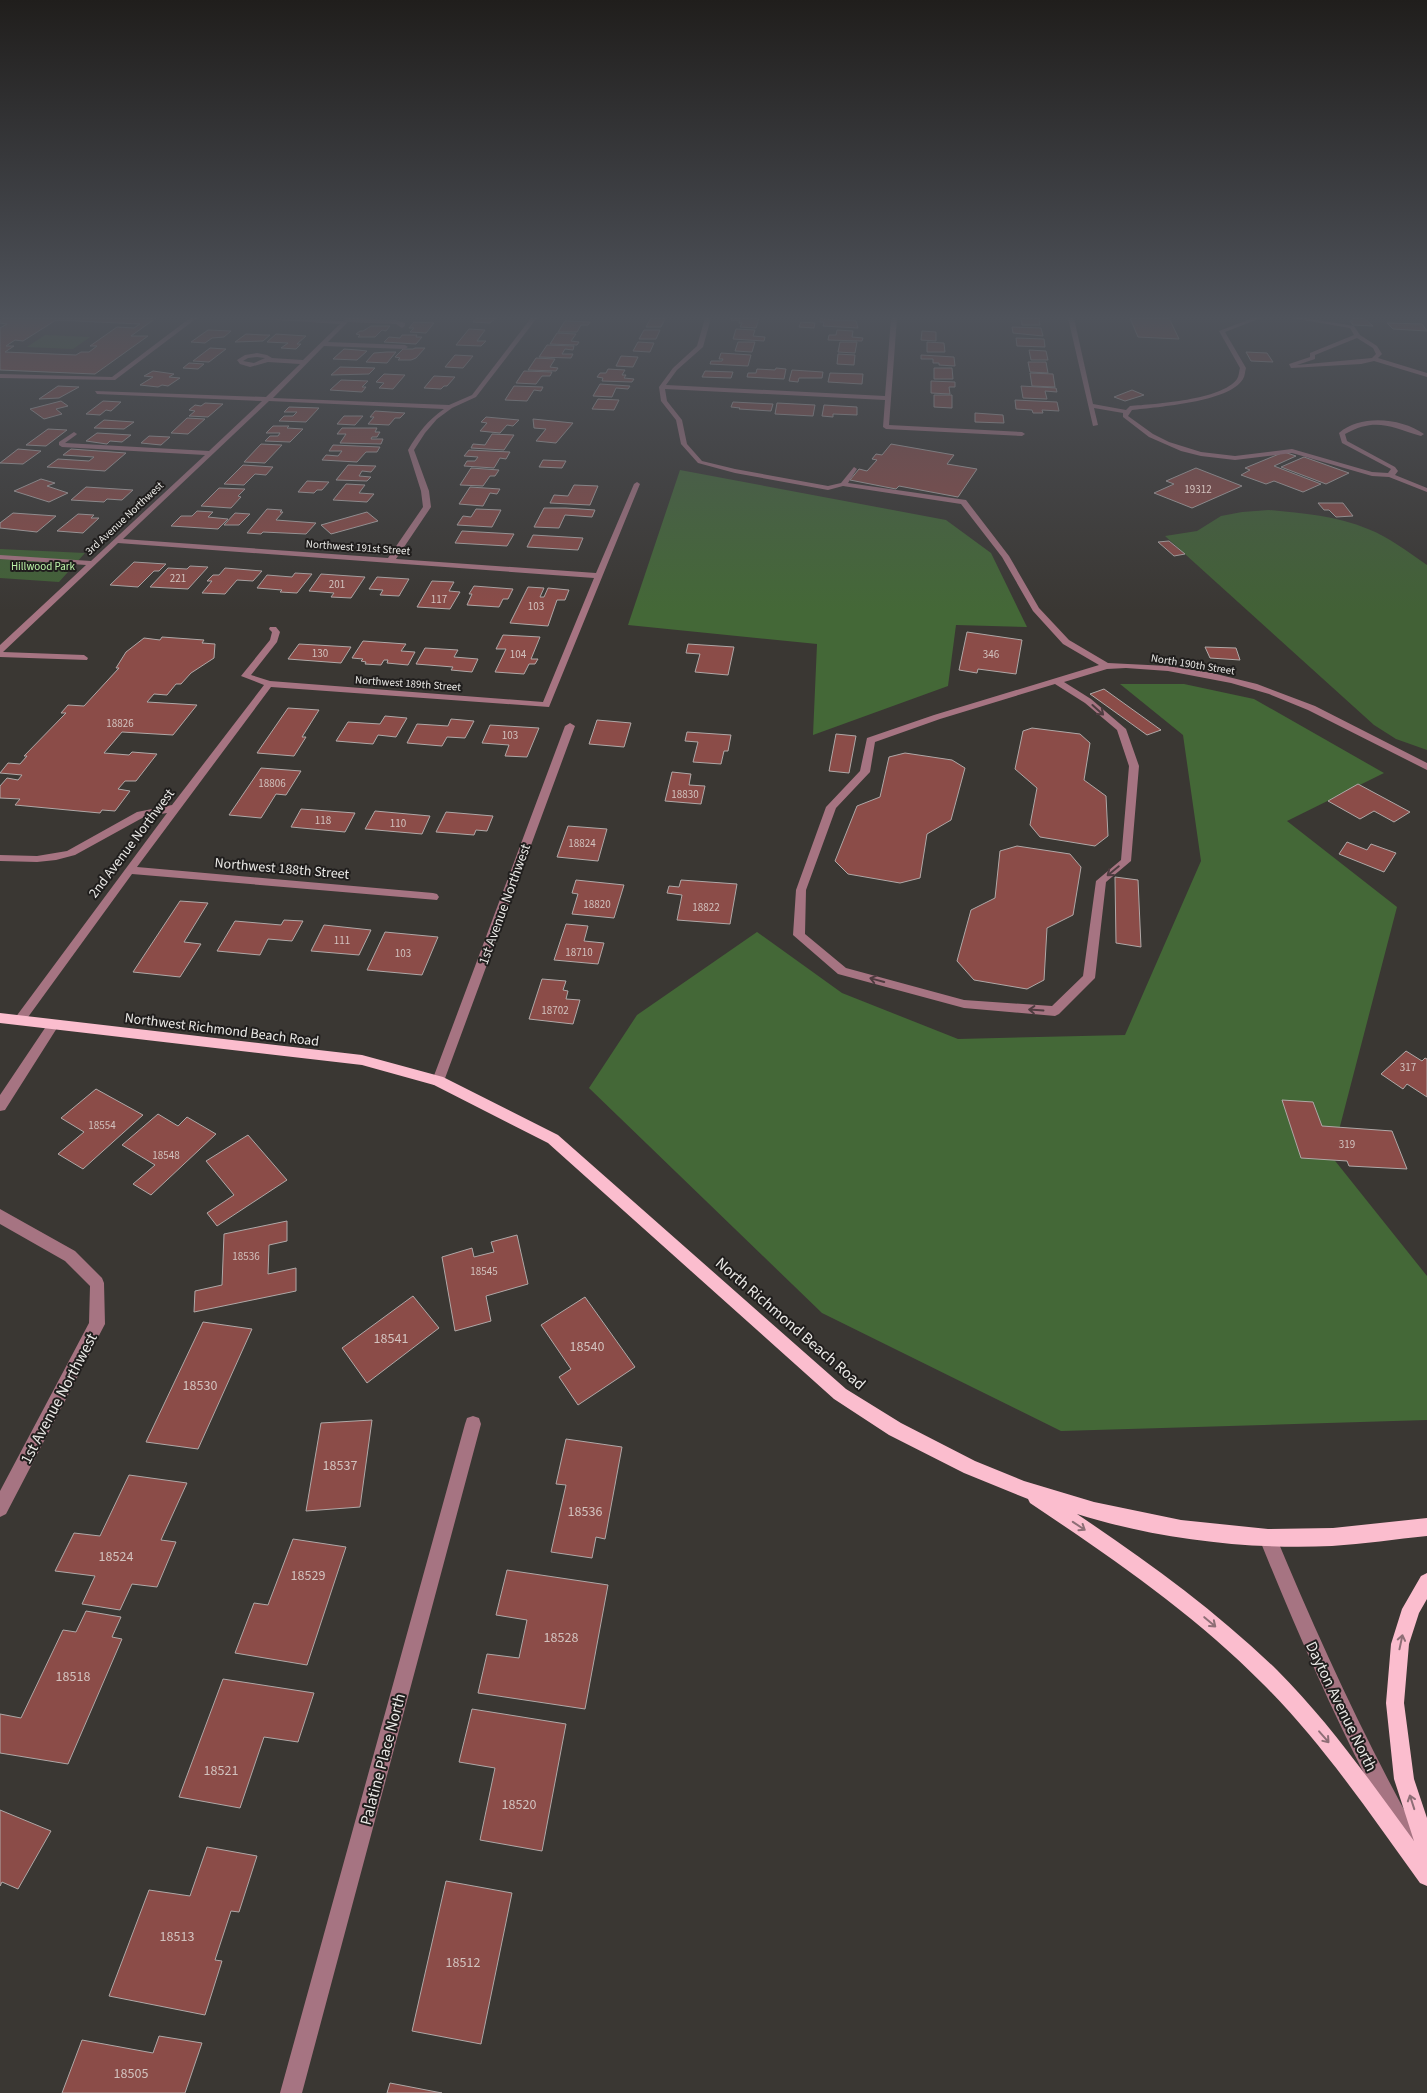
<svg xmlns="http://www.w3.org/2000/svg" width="1427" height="2093" font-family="'Source Sans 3',sans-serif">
<rect width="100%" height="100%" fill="#3a3733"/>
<path fill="#426136" d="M45 335 90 337 73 349 27 347Z
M1269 510C1302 513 1337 516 1368 529 1389 537 1408 552 1427 565V750L1396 739 1374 725 1165 536 1197 531 1221 516 1242 512Z
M0 549 85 553 59 582 0 578Z"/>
<path fill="#446837" d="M680 470 946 520 991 553 1027 627 956 625 948 686 813 735 817 644 628 625Z
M1120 684H1184L1254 699 1384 773 1287 821 1397 907 1332 1157 1427 1276V1420L1061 1431 822 1313 589 1088 637 1015 757 932 842 993 958 1039 1125 1035 1201 861 1183 735Z"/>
<path fill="#8b4c48" stroke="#afa8a7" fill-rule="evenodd" d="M3 318H156L131 336H148L95 374 0 370V328L7 324 0 323V320ZM56 320 140 324 134 328 117 327 90 346H97L89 352H81L76 355 5 352 14 346H6L15 340 23 341Z
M476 318H496L490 323 473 322Z
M651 318H654L665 319 661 327H646Z
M732 318H759L756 328 740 327 742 323H739L740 320H731Z
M1021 318H1039L1040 325H1022Z
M1130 318H1169L1179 339 1138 337Z
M1351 318H1364L1373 326 1353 325 1350 321H1353Z
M821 319 856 321 858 328 823 326 824 322H820Z
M565 321 590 322 588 325H581L577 332H558Z
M414 322 434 323 426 333 410 332 414 328H409Z
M801 322 815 323 814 328 799 327Z
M1387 323 1422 324 1427 331 1393 329Z
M371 326H390L386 331 382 330 375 337H358L360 335 356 334 360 331H363Z
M1012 327 1041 328 1043 336 1013 333Z
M469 329 485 330 477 341H486L481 346 456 345Z
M736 329 755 330 753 336 765 337 764 341 733 339Z
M208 330 231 331 224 337 212 338 205 343 191 342Z
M644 330H660L656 339H639Z
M837 330 853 331 852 337 863 338 862 341 828 340 829 335H836Z
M922 331 936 332V341L921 340Z
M557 333 576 334 571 341 579 342 577 345 550 344Z
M246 334 264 335H270L263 341 235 342Z
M276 334 306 336 297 344H301L296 349 281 348 288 343 267 342Z
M402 335H417L416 337H422L416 344 384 342 389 337 400 338Z
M1016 338 1044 339 1045 347 1017 346Z
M638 342 654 343 650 352 633 351Z
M738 342H755L752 352 735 351Z
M840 342H857L855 353 838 352Z
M927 342 944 343 945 352H927Z
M547 345 574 346 573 350 565 349 562 354H573L571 358 539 357Z
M210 348 226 349 209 362 193 361Z
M415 348H425L416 358 411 360H398L400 358 395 357 403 349H413Z
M344 349 358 350 367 351 357 360 333 359Z
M1029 350 1046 351 1048 360H1031Z
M387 352H396L387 363 366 362 374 353Z
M1246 352 1267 353 1273 362 1251 361Z
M721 353 751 355 748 366 710 364 711 361H722L723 359H719Z
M838 354 855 355 854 365 837 364Z
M455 355 473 356 463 368 445 367Z
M921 355 954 357 955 366 939 365V363H933V359H921Z
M621 356 638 357 633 367 616 366Z
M536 358 555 359 550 367 558 368 556 371 528 370Z
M1028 362H1046L1048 373 1030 372Z
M189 363 204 364 198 369 183 368Z
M340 367 375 368 369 374 331 375Z
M776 368 786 369 784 379 747 377 748 373H756L757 369 775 370Z
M934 368H952L953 379H934Z
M608 369 625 370 622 375H626L624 378 634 379 632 382 602 381 603 378 597 377 600 373H606Z
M792 370 823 372 822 378H799L798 382 789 381Z
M153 371 174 374 169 377 180 378 168 386 162 385 158 387 140 385 153 377 144 376Z
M524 371 552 372 550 376H542L536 384 516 383Z
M705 371 733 372 731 378 702 377Z
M830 373 863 374 862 384 828 382Z
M1030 373 1053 374 1055 387 1032 386Z
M384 374 405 375 393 389 379 388 384 383 376 382Z
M434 376 455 377 447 386H444L441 389 424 388Z
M341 380 368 381 362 387H366L362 392 330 390Z
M931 381 955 382V387H949L950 394 931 393Z
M600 384 630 386 628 389 616 388 612 397 593 396Z
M58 386 79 387 59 398 39 399Z
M514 386 543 387 541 391 534 390 527 401 505 400Z
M1021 386 1056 388 1057 392 1045 391 1047 399 1023 398Z
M1132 390 1144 395 1125 401 1114 397Z
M934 395H952V408L934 407Z
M598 399 619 400 614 410 592 409Z
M1015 400 1057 402 1059 411 1042 410 1043 413H1033L1032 410 1016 409Z
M61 401 68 406 56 409 62 414 44 419 30 409Z
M103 401 121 402 111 411 106 410 100 415 86 414Z
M733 402 773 404 771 411 739 409 740 408 731 407Z
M205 403 223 404 208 417 189 416 195 411 189 410 195 405 201 406Z
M777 403 815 405 813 416 775 414Z
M824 405 857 407V415L833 414V417L822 416Z
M289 407 319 408 306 422 279 421 284 416H293L297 412H284Z
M375 411 405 413 400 418H395L389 425 368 424 374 417H370Z
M975 413 1003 415 1004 423 975 422Z
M344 416H363L355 425 337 424Z
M486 417 519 420 513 426 507 425 500 433 480 431 487 423 481 422Z
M187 418 205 419 188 434 171 433Z
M533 419 573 423 556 443 536 441 546 429 534 428Z
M104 420 134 422 124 429 94 428Z
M273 426H289L287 428 303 429 290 442 265 441 270 436H278L280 433H266Z
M342 428H377L375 432H380L377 437H372L371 439H383L381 444 340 443 346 434H337Z
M48 429 67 430 46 446 26 445Z
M97 433 131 435 122 442 110 441 107 444 86 441Z
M492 434 514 435 504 450 471 448 473 444 485 445Z
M149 436 170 437 161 445 141 443Z
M261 444 282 445 265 463 244 462Z
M891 444 954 455 947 464 977 469 958 497 899 486 896 489 850 480 859 469 867 471 877 460 872 459 876 454 882 455Z
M333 445 380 447 377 452H366L357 462 322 460 326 455 338 456 342 451H329Z
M18 449 41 451 23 464 0 463Z
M71 449 126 453 105 471 47 467 58 459 89 461 94 457 63 455Z
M469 450 510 452 506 459 500 458 494 468 464 466 467 461H475L478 457 464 456Z
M1284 452 1296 456 1274 466 1321 484 1303 492 1274 481 1266 484 1241 475 1250 470 1245 468Z
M1304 457 1349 473 1326 484 1281 467Z
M543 460 566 461 562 468 539 467Z
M243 465 273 467 266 475 255 474 244 485 224 484Z
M348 465 376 466 371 472 362 471 359 476 371 477 367 481 336 480Z
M471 468 499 470 495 476H490L483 486 460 485Z
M1196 468 1242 486 1192 508 1154 493 1174 484 1166 481Z
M41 479 55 483 47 486 68 493 49 502 14 491Z
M307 481 329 482 322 490H317L314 493 298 492Z
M346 484 365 485 359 493 374 494 367 502 333 500Z
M574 485 598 486 590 505 550 503 554 495 568 496Z
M86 487 133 490 122 500 107 499 104 502 71 500Z
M470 487 500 489 497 494 490 493 483 506 459 504Z
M219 488 245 489 238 496 241 497 231 508 201 506Z
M1318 503H1343L1353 516 1336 517 1329 510H1324Z
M544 508H566L595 510 592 517 565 515 559 528 534 527Z
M267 509 282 510 280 512H283L276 520 316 523 306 534 263 532 261 534 247 533Z
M476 509 501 510 492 527 457 525 463 516 471 517Z
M197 511 213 512 208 517 228 519 218 529 171 526 181 516H192Z
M367 512 378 521 331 534 321 525Z
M13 513 56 516 37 532 0 528V523Z
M235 513 250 514 239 525H224Z
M78 514 94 515 91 518H99L83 533 57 531Z
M462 531 514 534 507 546 455 543Z
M533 535 583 538 578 550 527 547Z
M1169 541 1185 554 1174 556 1158 542Z
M134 562 166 564 159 571H154L138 587 110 585Z
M190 566 208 567 188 589 150 587 168 568 187 569Z
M225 568 262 571 253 581 237 580 225 594 202 593 212 581H207L213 575H219Z
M295 573 312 574 297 593 280 592 282 590 257 588 267 575 292 577Z
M321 574 365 577 351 598 331 597 334 593 309 591Z
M377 577 409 579 399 596 380 595 383 590 369 589Z
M432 581 454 582 449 591 460 592 450 609 417 607Z
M474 586 513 589 508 599H503L499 607 467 605 472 594H469Z
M528 587 544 588 540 597H544L548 588 569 590 565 600H557L548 626 510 623Z
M967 632 1022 640 1016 674 978 669 977 673 959 670Z
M503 635 540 637 531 659H538L535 664H529L524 674 495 672 506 649H496Z
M162 637 204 640 202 643 215 644 214 658 191 673 181 684H176L167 695 154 694 147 702 197 705 173 735 122 732 104 753 129 755 132 752 157 754 136 781H125L118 789 130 791 115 811 102 810 100 813 15 805 20 799 0 798V786L7 778 18 780 22 775 0 773 8 763 20 764 27 756H24L66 713H61L68 705 84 706 119 668H116L126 652 144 638 160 640Z
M363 641 406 644 401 651 415 652 408 665 387 663 388 660H384L381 665 365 664 366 662 361 661 363 659 352 658Z
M299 644 351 647 341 663 288 659Z
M688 644 734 647 728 675 695 672 700 654 686 653Z
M1205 647 1236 648 1240 660 1210 658Z
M425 648 458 650 454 657 478 659 472 672 451 670 453 667 416 664Z
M1104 689 1161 730 1147 735 1090 694Z
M288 708 319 710 302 737H306L294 756 257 753Z
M385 716 407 718 396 737 378 735 373 744 336 741 348 722 380 724Z
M451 719 474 721 465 738 447 737 442 746 407 743 417 724 448 726Z
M597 720 631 723 624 747 589 744Z
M490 725 539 728 527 757 505 756 509 745 482 743Z
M1032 728 1080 734 1090 743 1084 780 1106 796 1108 836 1095 846 1040 837 1030 825 1037 788 1015 769 1023 731Z
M687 732 731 735 728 751H724L721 764 693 762 698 742 685 741Z
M836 734 856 736 849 773 829 771Z
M905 753 952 760 965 768 951 820 927 834 920 878 900 883 848 874 835 861 857 806 880 797 889 757Z
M261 768 301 771 286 795 276 794 261 818 229 815Z
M672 772 691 774 689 785 705 786 701 804 665 801Z
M1358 784 1410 812 1394 822 1374 811 1360 819 1328 801Z
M301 809 355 813 345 832 291 827Z
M375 811 430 816 422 834 365 829Z
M446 812 493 816 487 831 476 830 474 835 436 832Z
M568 826 607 829 598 861 557 857Z
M1347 842 1367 850 1371 844 1396 853 1384 872 1339 854Z
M1017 846 1070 854 1081 867 1073 915 1047 928 1044 980 1027 989 974 980 957 961 971 910 995 898 1000 851Z
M1115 877 1138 880 1141 947 1116 943Z
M576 880 624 885 614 918 572 914 578 894 572 893Z
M681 880 737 884 730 924 677 920 682 895 667 893 669 886 679 887Z
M180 901 208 903 184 942 201 944 180 977 133 972Z
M284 920 303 921 292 941 268 939 260 955 217 951 235 921 281 925Z
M566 924 588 926 584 941 604 943 598 964 554 960Z
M324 925 371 930 359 955 311 951Z
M385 932 438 937 422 975 367 970Z
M542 979 566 981 563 990 568 991 566 999 580 1000 573 1024 529 1019Z
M1406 1051 1422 1061 1425 1058 1427 1059V1097L1407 1084 1403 1089 1381 1074Z
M96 1089 143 1115 83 1169 58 1154 84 1132 61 1118Z
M1282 1100 1313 1102 1322 1126 1392 1131 1407 1169 1349 1166 1347 1161 1301 1158Z
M158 1114 178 1126 187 1117 216 1134 151 1195 133 1184 155 1165 122 1145Z
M248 1135 287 1180 217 1226 207 1213 234 1195 206 1161Z
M287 1221V1241L269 1245 268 1274 296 1268V1291L194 1312 195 1291 222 1285 224 1234Z
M517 1235 528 1284 486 1296 491 1321 455 1331 442 1257 472 1248 474 1257 494 1252 491 1242Z
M413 1296 439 1328 367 1383 342 1348Z
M585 1297 635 1367 578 1405 559 1377 571 1369 541 1325Z
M203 1322 252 1329 198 1449 146 1442Z
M372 1420 360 1507 306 1511 321 1423Z
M566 1439 622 1447 605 1539 596 1537 592 1558 551 1552 566 1485 556 1484Z
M129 1475 187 1483 161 1540 176 1542 157 1587 132 1584 120 1610 82 1604 95 1576 55 1571 74 1533 100 1536Z
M293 1539 346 1547 307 1665 235 1653 254 1603 268 1605Z
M507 1570 608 1585 585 1709 478 1693 487 1654 519 1658 527 1620 496 1615Z
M86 1611 121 1617 112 1637 122 1639 68 1764 0 1753V1714L21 1718 63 1630 76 1632Z
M223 1679 314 1693 298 1742 264 1737 240 1808 179 1797Z
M472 1709 566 1724 542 1851 480 1840 495 1768 459 1762Z
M0 1810 51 1831 18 1889 2 1882 0 1886Z
M207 1847 257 1856 239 1912 231 1911 215 1960 222 1961 205 2015 109 1996 149 1890 190 1896Z
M446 1881 512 1893 481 2044 412 2031Z
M159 2036 202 2043 185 2093H62L82 2040 153 2053Z
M390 2083 442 2093H387Z"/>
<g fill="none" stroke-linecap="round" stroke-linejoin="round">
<path fill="#a67482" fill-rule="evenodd" d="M190 318H197L115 380 0 378V374L112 377Z
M248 318 343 321 346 318H352L396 320 405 323V326L402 328 396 324 348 322 328 342 405 345 408 347 405 349 324 346 273 398 449 405 472 395 531 318H537L476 397 452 408 437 419 425 433 414 450 429 491 431 507 396 559 596 573 634 484 637 482 640 484 549 707 271 687 137 867 433 893 437 894 439 897 437 900 132 874 23 1024H15L13 1021 15 1018 167 813 144 817 75 855 56 860 37 862 0 861V855L37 856 67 851 137 812 172 805 264 685 241 676 270 640 272 632 269 629 270 627H276L280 632 277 642 251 675 270 681 543 702 594 578 118 543 3 652 84 655 88 658 87 660 0 657V645L86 565 0 559V555L91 561 205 455 62 447 59 445V442L74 432 77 434 76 435 65 443 209 451 262 401 97 394 95 391 266 397 300 364 268 362 250 367 240 364 237 360 245 355 257 353 267 355 272 358 303 360 340 324ZM257 357 265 358 254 363 243 361 248 358ZM269 401 444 409C428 420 418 433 408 450L421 491 423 507 388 558 123 539Z
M705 318H711L703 347 677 370 666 385 885 396 891 318H897L889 425 1022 432 1025 434 1022 436 886 429 883 427 885 400 665 389 667 401 682 420 687 444 702 461 735 469 828 486 841 483 854 467 857 469 848 483 966 500 1009 556 1039 608 1069 640 1108 663 1168 666 1212 673 1257 684 1315 706 1427 763V770L1308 710 1269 694 1231 683 1168 671 1126 668 1107 669 1064 682 1091 699 1126 729 1139 766 1131 861 1106 882 1095 978 1059 1014 1055 1016 964 1008 838 974 793 935 796 890 826 807 860 771 867 738 934 715 1099 665 1063 644 1033 611 1002 557 961 504 843 486 828 490 735 473 698 463 681 444 676 420 661 401 659 387 673 368 697 346ZM1055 684 1085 703 1117 730 1129 766 1121 860 1096 881 1083 976 1052 1006 964 1000 846 968 805 934 806 890 836 808 870 772 875 742 940 719Z
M1068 318H1074L1093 404 1126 410 1130 406C1155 404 1222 400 1237 379 1239 376 1239 371 1240 368L1219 331 1253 318H1261L1225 332 1246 368C1245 371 1245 376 1243 379 1230 402 1157 407 1132 410L1128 416 1153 434 1169 442 1201 452 1235 456 1292 449 1372 472 1388 473 1391 469 1342 443 1339 433C1361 414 1401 418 1424 434L1421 436C1390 427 1376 417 1345 434L1347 441 1395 467 1398 471 1395 475 1427 488V492L1389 477 1372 476 1292 453 1235 460 1201 456 1181 451 1149 437 1123 417V413L1094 408 1098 425 1093 426Z
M1291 318H1305L1354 326 1360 335 1377 346 1382 354 1378 358 1427 373V377L1374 361 1361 364 1291 368 1289 364 1310 357V353L1354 335 1350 328ZM1357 338 1373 348 1376 354 1372 358 1297 365 1315 359V355Z
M570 723 575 726 444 1081 443 1085H433L432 1081 565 726Z
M53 1020 57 1022 59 1025 57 1028 5 1110 0 1111V1095L49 1022Z
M0 1209 75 1251 102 1278 104 1283 105 1324 6 1514 0 1517V1491L89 1323 90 1286 65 1261 0 1224Z
M473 1416 479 1418 481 1424 302 2093H280L465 1424 467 1418Z
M1268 1529 1274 1532C1316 1633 1361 1732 1414 1828L1417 1835 1414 1842 1407 1845 1400 1842C1346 1744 1301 1642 1259 1538L1262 1532Z"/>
<path fill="#fbbdce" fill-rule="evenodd" d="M0 1013 362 1055 443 1077 558 1135 846 1389 901 1423 975 1461 1024 1481 1094 1502 1181 1520 1268 1529 1333 1528 1427 1518V1536C1396 1539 1364 1544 1332 1546 1249 1550 1156 1539 1077 1514 1147 1561 1216 1611 1277 1670 1329 1722 1371 1782 1414 1841L1394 1779 1386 1703 1391 1644 1402 1609 1421 1576 1427 1573V1599L1419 1613 1409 1644 1404 1703 1414 1779 1427 1818V1886L1420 1883C1371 1815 1323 1744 1263 1684 1194 1614 1112 1558 1030 1503L1028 1499 964 1473 889 1435 834 1399 548 1143 434 1085 362 1065 0 1023Z"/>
</g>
<defs><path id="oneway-shaft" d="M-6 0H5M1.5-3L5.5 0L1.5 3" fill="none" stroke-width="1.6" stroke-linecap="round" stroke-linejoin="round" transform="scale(1.25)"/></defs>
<g stroke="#4f3c40">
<use href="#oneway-shaft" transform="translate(1098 710) rotate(42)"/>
<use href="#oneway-shaft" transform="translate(1113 871) rotate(141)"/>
<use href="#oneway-shaft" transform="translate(877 980) rotate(-165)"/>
<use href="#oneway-shaft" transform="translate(1036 1010) rotate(-176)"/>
</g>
<g stroke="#8e6e76">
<use href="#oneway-shaft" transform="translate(1079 1526) rotate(34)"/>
<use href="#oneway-shaft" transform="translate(1210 1622) rotate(40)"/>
<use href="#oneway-shaft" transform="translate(1401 1642) rotate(-78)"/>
<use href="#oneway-shaft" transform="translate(1324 1737) rotate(49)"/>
<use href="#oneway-shaft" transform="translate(1412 1802) rotate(-108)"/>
</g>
<linearGradient id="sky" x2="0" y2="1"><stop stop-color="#201e1c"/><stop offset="0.52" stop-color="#4f535b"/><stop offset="1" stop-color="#4f535b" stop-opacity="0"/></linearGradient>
<rect width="1427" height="611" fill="url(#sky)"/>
<g text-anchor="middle" stroke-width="4" stroke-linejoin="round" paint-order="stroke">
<g font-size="11" fill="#d2c2be">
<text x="1198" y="493">19312</text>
<text x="178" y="582">221</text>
<text x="337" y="588">201</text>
<text x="439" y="603">117</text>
<text x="536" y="610">103</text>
<text x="320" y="657">130</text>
<text x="518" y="658">104</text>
<text x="991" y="658">346</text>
<text x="120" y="727">18826</text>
<text x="510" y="739">103</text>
<text x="272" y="787">18806</text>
<text x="685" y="798">18830</text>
<text x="323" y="824">118</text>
<text x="398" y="827">110</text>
<text x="582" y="847">18824</text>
<text x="597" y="908">18820</text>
<text x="706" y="911">18822</text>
<text x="342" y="944">111</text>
<text x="579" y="956">18710</text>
<text x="403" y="957">103</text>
<text x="555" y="1014">18702</text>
<text x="1408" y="1071">317</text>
<text x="102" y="1129">18554</text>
<text x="1347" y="1148">319</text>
<text x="166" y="1159">18548</text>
<text x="246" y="1260">18536</text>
<text x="484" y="1275">18545</text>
</g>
<g font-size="11" fill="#eae9e6" stroke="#201e1d">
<text transform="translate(124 518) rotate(-43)" y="4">3rd Avenue Northwest</text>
<text transform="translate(358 547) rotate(4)" y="4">Northwest 191st Street</text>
<text transform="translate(1193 664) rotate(9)" y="4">North 190th Street</text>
<text transform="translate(408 683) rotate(4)" y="4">Northwest 189th Street</text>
</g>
<g font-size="11" fill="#bbf3a8" stroke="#201e1d">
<text x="43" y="570">Hillwood Park</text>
</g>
<g font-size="14" fill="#eae9e6" stroke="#201e1d">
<text transform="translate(131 843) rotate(-53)" y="5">2nd Avenue Northwest</text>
<text transform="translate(282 868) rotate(5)" y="5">Northwest 188th Street</text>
<text transform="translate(504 904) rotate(-70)" y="5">1st Avenue Northwest</text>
<text transform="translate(222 1029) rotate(7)" y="5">Northwest Richmond Beach Road</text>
</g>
<g font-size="14" fill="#d2c2be">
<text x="391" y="1343">18541</text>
<text x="587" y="1351">18540</text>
<text x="200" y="1390">18530</text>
<text x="340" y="1470">18537</text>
<text x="585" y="1516">18536</text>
<text x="116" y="1561">18524</text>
<text x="308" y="1580">18529</text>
<text x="561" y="1642">18528</text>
<text x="73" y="1681">18518</text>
<text x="221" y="1775">18521</text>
<text x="519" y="1809">18520</text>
<text x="177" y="1941">18513</text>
<text x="463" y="1967">18512</text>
<text x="131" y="2078">18505</text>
</g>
<g font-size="16" fill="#eae9e6" stroke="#201e1d">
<text transform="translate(791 1323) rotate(41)" y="6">North Richmond Beach Road</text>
<text transform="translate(58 1398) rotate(-62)" y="6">1st Avenue Northwest</text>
<text transform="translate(1342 1706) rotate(64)" y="6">Dayton Avenue North</text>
<text transform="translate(382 1759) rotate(-75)" y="6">Palatine Place North</text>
</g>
</g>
</svg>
